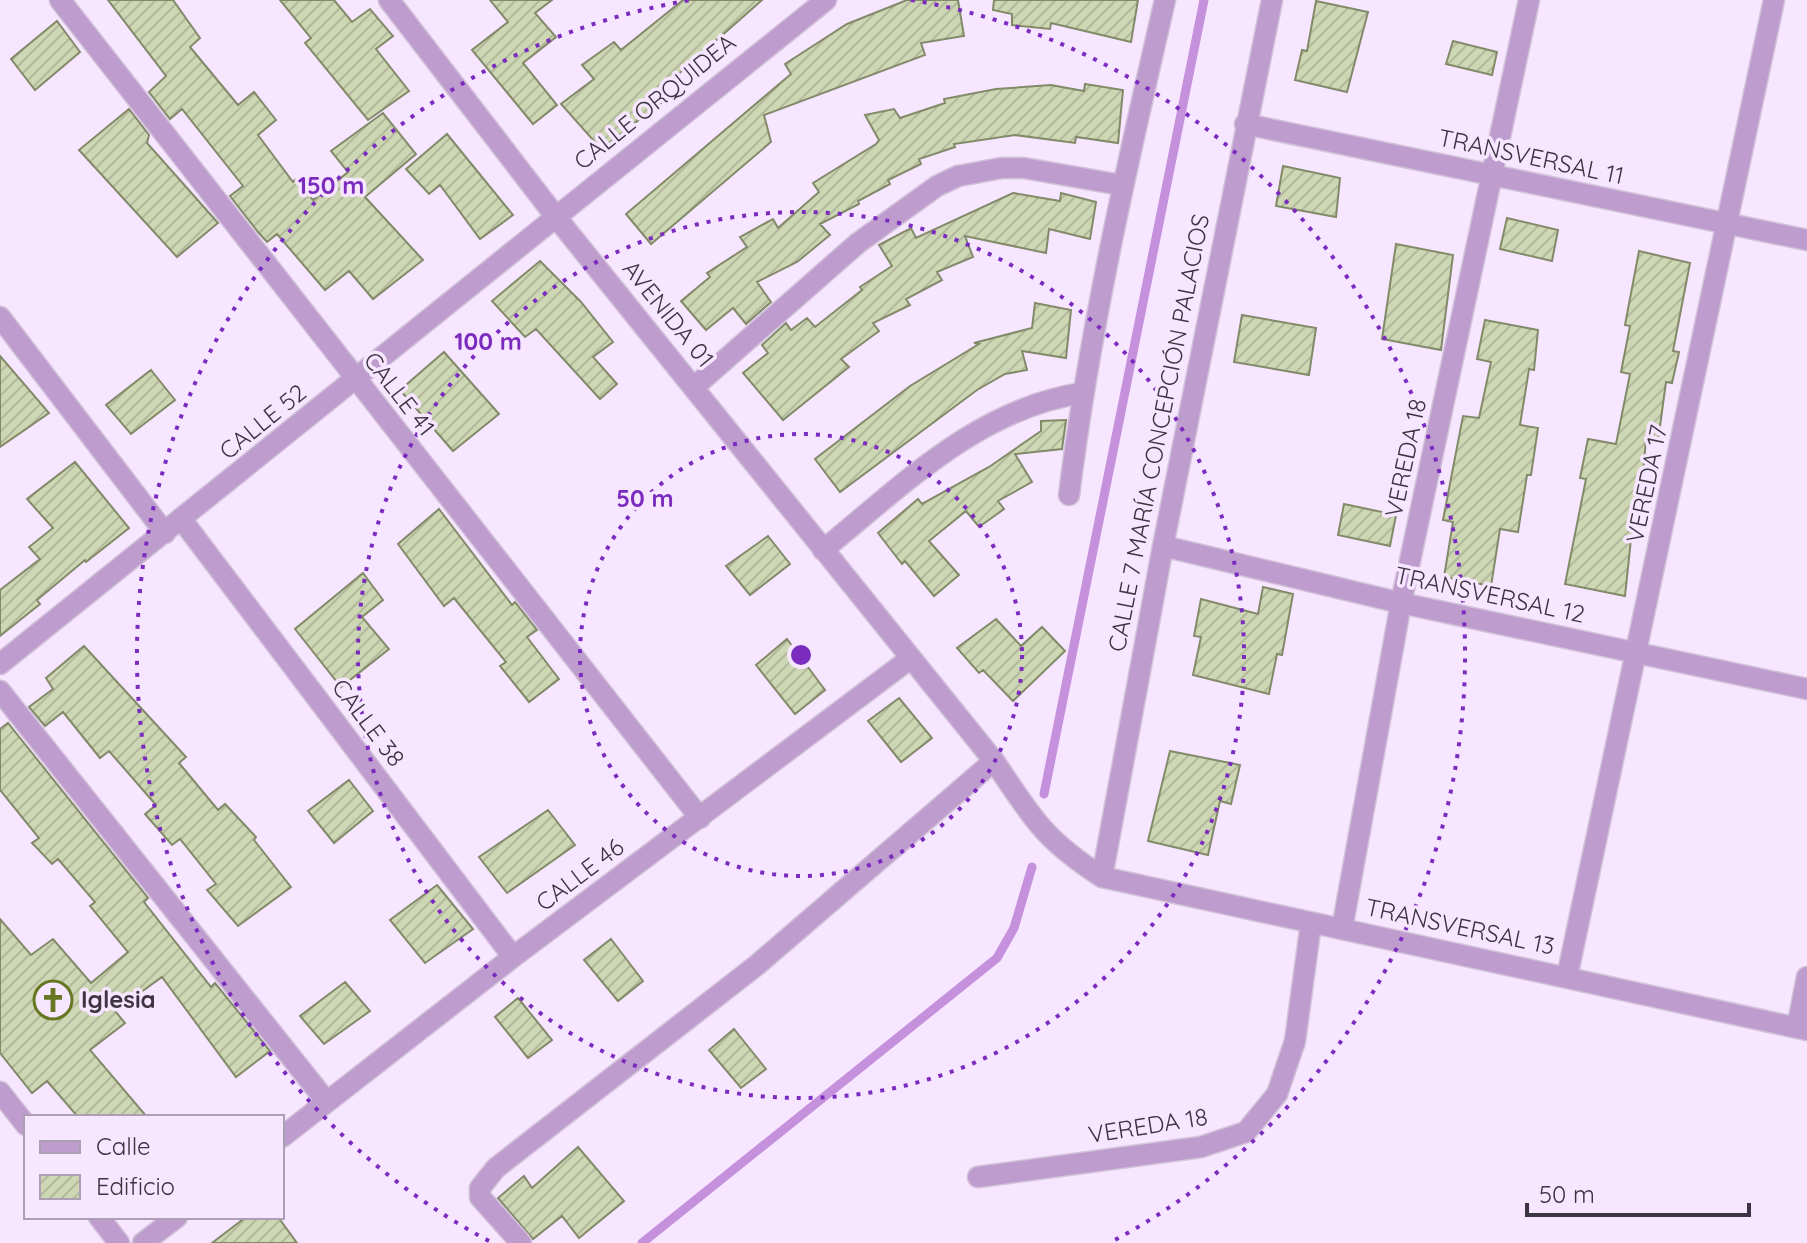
<svg xmlns="http://www.w3.org/2000/svg" width="1807" height="1243" font-family="Quicksand,sans-serif">
<defs>
<pattern id="building-hatch" width="6" height="6" patternUnits="userSpaceOnUse" patternTransform="scale(2)"><rect width="6" height="6" fill="#ced7b4"/><path d="M-1 1l2-2M0 6l6-6M5 7l2-2" fill="none" stroke="#b2b99c"/></pattern>
</defs>
<rect width="100%" height="100%" fill="#f7e6ff"/>
<g fill="none" stroke-linecap="round" stroke-linejoin="round">
<path stroke="#c591dc" stroke-width="9" d="M1044 794 1204 0
M642 1243 997 958 1014 928 1032 867"/>
</g>
<path fill="url(#building-hatch)" stroke="#828a6a" stroke-width="2" d="M108 0H173L200 38 190 47 238 105 254 92 276 120 258 135 293 182 296 179 313 200 348 172 331 151 383 113 416 154 365 197 423 260 373 299 349 271 325 290 277 234 267 242 258 232 230 196 243 186 182 109 170 119 149 92 166 76Z
M280 0H334L352 22 370 9 393 36 376 49 409 91 368 120 305 43 311 38Z
M490 0H552L535 13 556 37 523 63 557 105 533 124 472 50 508 22Z
M683 0H762L658 92 665 100 601 149 561 104 594 79 582 65 614 42 621 50Z
M907 0H958L964 36 921 43 925 55 764 115 771 142 651 244 626 214 791 74 785 64 847 24Z
M994 0H1138L1131 42 1051 23 1050 29 1012 25V14L993 10Z
M1316 1 1368 12 1347 92 1295 80 1302 50 1307 51Z
M57 21 80 52 35 90 11 59Z
M1453 41 1497 52 1492 75 1446 64Z
M1085 84 1123 90 1118 143 1076 137 1075 143 1015 135 954 144 955 147 919 159 921 164 888 180 890 184 858 201 859 204 820 224 830 235 797 262 757 282 771 302 746 324 733 308 706 330 681 301 710 277 707 273 747 247 740 237 773 219 778 228 819 192 813 183 876 144 879 140 865 115 894 109 900 118 945 103 944 99 996 89 1051 85 1084 91Z
M129 109 149 135 147 143 218 223 177 257 79 150Z
M447 134 513 215 480 239 440 185 429 194 406 169Z
M1283 166 1340 178 1336 217 1276 206Z
M1013 193 1060 201 1061 193 1096 202 1090 239 1049 229 1046 253 965 236 973 257 937 272 942 280 906 299 910 305 873 323 879 331 841 359 849 367 783 420 743 373 768 353 762 345 786 323 791 330 807 318 815 327 862 290 860 287 892 266 879 245 911 228 916 238Z
M1507 218 1558 230 1552 261 1500 249Z
M1396 244 1453 255 1441 350 1382 339Z
M1639 251 1690 263 1673 351 1679 352 1672 383 1666 382 1658 441 1646 439 1637 541 1631 539 1625 596 1565 584 1586 479 1580 478 1588 439 1616 444 1630 374 1621 372 1630 326 1625 325Z
M540 261 581 302 613 342 593 357 617 384 600 399 536 329 525 337 492 301Z
M1035 303 1071 310 1066 358 1022 351 1027 370 1005 374 977 390 840 492 815 459 910 386 979 344 974 343 1032 328Z
M1242 315 1316 328 1309 375 1234 362Z
M1485 320 1538 330 1534 370 1529 369 1520 425 1538 428 1531 475H1527L1518 532 1500 529 1491 586 1444 577 1453 522 1443 520 1463 416 1479 418 1491 362 1477 359Z
M444 352 499 414 453 451 400 390Z
M0 356 49 413 0 447Z
M151 370 175 400 131 434 106 405Z
M1066 420 1062 449 1015 454 1032 482 998 501 1004 509 979 527 966 511 929 541 959 575 934 596 905 561 902 564 878 533 918 499 922 504 989 467 1041 431V421Z
M75 462 129 528 86 562 85 560 37 600 40 604 0 636V590L40 559 29 547 53 528 27 499Z
M1344 504 1396 515 1390 546 1338 535Z
M439 509 512 605 515 602 537 630 527 637 559 679 529 702 500 666 506 662 454 598 444 606 398 544Z
M768 536 790 564 750 595 726 566Z
M363 573 383 600 362 617 389 649 341 687 295 629Z
M1263 587 1293 594 1282 655 1277 654 1269 694 1193 675 1201 637 1194 636 1201 599 1258 614Z
M996 619 1021 646 1042 627 1065 651 1013 701 983 670 979 673 957 648Z
M787 639 825 690 795 714 756 665Z
M84 646 186 757 179 763 218 810 225 804 256 837 254 840 291 887 238 926 207 890 216 884 180 839 172 845 145 814 156 805 109 751 100 758 63 712 45 726 29 707 53 689 46 678Z
M899 698 932 738 901 762 868 721Z
M8 723 148 898 144 902 211 987 215 983 270 1051 236 1077 162 977 115 1011 125 1023 90 1050 147 1117H78L47 1081 32 1093 0 1053V919L31 955 53 939 91 983 128 952 90 906 95 902 58 859 52 864 32 843 39 838 0 790V729Z
M1170 751 1240 765 1231 804 1220 801 1208 855 1148 841Z
M349 780 373 811 334 843 308 811Z
M548 810 575 845 507 893 479 857Z
M437 885 473 929 425 963 390 920Z
M611 939 643 981 618 1001 584 960Z
M345 982 370 1011 324 1044 300 1016Z
M518 998 552 1040 528 1058 495 1017Z
M734 1029 766 1069 741 1088 709 1050Z
M578 1147 624 1201 579 1238 562 1216 533 1239 498 1198 524 1176 532 1188Z
M246 1217H278L297 1243H212Z"/>
<g fill="none" stroke-linecap="round" stroke-linejoin="round">
<defs>
<path id="minor" d="M60 0 700 818
M389 0 556 217 994 761C1033 818 1042 838 1102 877L1807 1030
M1245 124 1807 240
M0 317 165 533
M694 387 858 243 937 186 958 176 1002 168H1024L1121 185
M1069 495C1090 327 1127 165 1165 0
M182 520 513 957
M1163 546 1401 603 1807 689
M823 550C902 486 977 409 1082 393
M0 664 826 0
M0 691 326 1101
M1102 877 1163 546 1272 0
M1342 929 1401 603 1529 0
M1567 977 1774 0
M1797 1028 1807 977
M0 1092 26 1125
M282 1137 513 957 911 658
M978 1177 1201 1147 1246 1132 1277 1094 1295 1041 1311 923
M99 1217 119 1243
M143 1243 177 1217
M521 1243 480 1197V1188L496 1168 757 965 994 761"/>
</defs>
<use href="#minor" stroke="#d2c2d9" stroke-width="23"/>
<use href="#minor" stroke="#be9cce" stroke-width="20"/>
</g>
<g fill="none" stroke="#7b2cbf" stroke-width="4" stroke-dasharray="4 8">
<circle cx="801" cy="655" r="221"/>
<circle cx="801" cy="655" r="443"/>
<path d="M489 1241A664 664 0 0 1 691 0M911 0A664 664 0 0 1 1113 1241"/>
</g>
<defs>
<symbol id="church-ring" viewBox="-11 -11 22 22"><circle r="9.5" fill="#f7e6ff" stroke="#677622" stroke-width="1.5"/><path d="M-1.2-6h2.4v3.5h3.3v2.4h-3.3V6h-2.4V-.1h-3.3v-2.4h3.3Z" fill="#677622"/></symbol>
</defs>
<g fill-rule="evenodd">
<use href="#church-ring" x="31" y="978" width="44" height="44"/>
</g>
<g text-anchor="middle" stroke-width="7" stroke-linejoin="round" paint-order="stroke">
<g font-size="24" fill="#3c3440" stroke="#f7e6ff">
<text transform="translate(655 102) rotate(-39)" y="8">CALLE ORQUIDEA</text>
<text transform="translate(1531 157) rotate(12)" y="8">TRANSVERSAL 11</text>
<text transform="translate(668 314) rotate(51)" y="8">AVENIDA 01</text>
<text transform="translate(399 394) rotate(52)" y="8">CALLE 41</text>
<text transform="translate(263 422) rotate(-39)" y="8">CALLE 52</text>
<text transform="translate(1159 433) rotate(-79)" y="8">CALLE 7 MARÍA CONCEPCIÓN PALACIOS</text>
<text transform="translate(1406 458) rotate(-78)" y="8">VEREDA 18</text>
<text transform="translate(1647 484) rotate(-78)" y="8">VEREDA 17</text>
<text transform="translate(1490 595) rotate(12)" y="8">TRANSVERSAL 12</text>
<text transform="translate(368 723) rotate(53)" y="8">CALLE 38</text>
<text transform="translate(580 875) rotate(-37)" y="8">CALLE 46</text>
<text transform="translate(1460 927) rotate(12)" y="8">TRANSVERSAL 13</text>
<text transform="translate(1148 1126) rotate(-9)" y="8">VEREDA 18</text>
</g>
<g font-size="24" font-weight="bold" fill="#3c3440" stroke="#f7e6ff" text-anchor="start">
<text x="81" y="1008">Iglesia</text>
</g>
</g>
<circle cx="801" cy="655" r="12" fill="#7b2cbf" stroke="#f7e6ff" stroke-width="4"/>
<g font-size="24" text-anchor="middle" font-weight="bold" fill="#7b2cbf" stroke="#f7e6ff" stroke-width="7" stroke-linejoin="round" paint-order="stroke">
<text x="331" y="194">150 m</text>
<text x="488" y="350">100 m</text>
<text x="645" y="507">50 m</text>
</g>
<rect x="24" y="1115" width="260" height="104" fill="#f7e6ff" stroke="#ac9fb3" stroke-width="2"/>
<rect x="40" y="1141" width="40" height="12" fill="#be9cce" stroke="#ac9fb3" stroke-width="2"/>
<text x="96" y="1155" font-size="24" fill="#3c3440">Calle</text>
<rect x="40" y="1175" width="40" height="24" fill="url(#building-hatch)" stroke="#ac9fb3" stroke-width="2"/>
<text x="96" y="1195" font-size="24" fill="#3c3440">Edificio</text>
<path d="M1527 1203v12h222v-12" fill="none" stroke="#3c3440" stroke-width="4"/>
<text x="1539" y="1203" font-size="24" fill="#3c3440" stroke="#f7e6ff" stroke-width="6" paint-order="stroke">50 m</text>
</svg>
